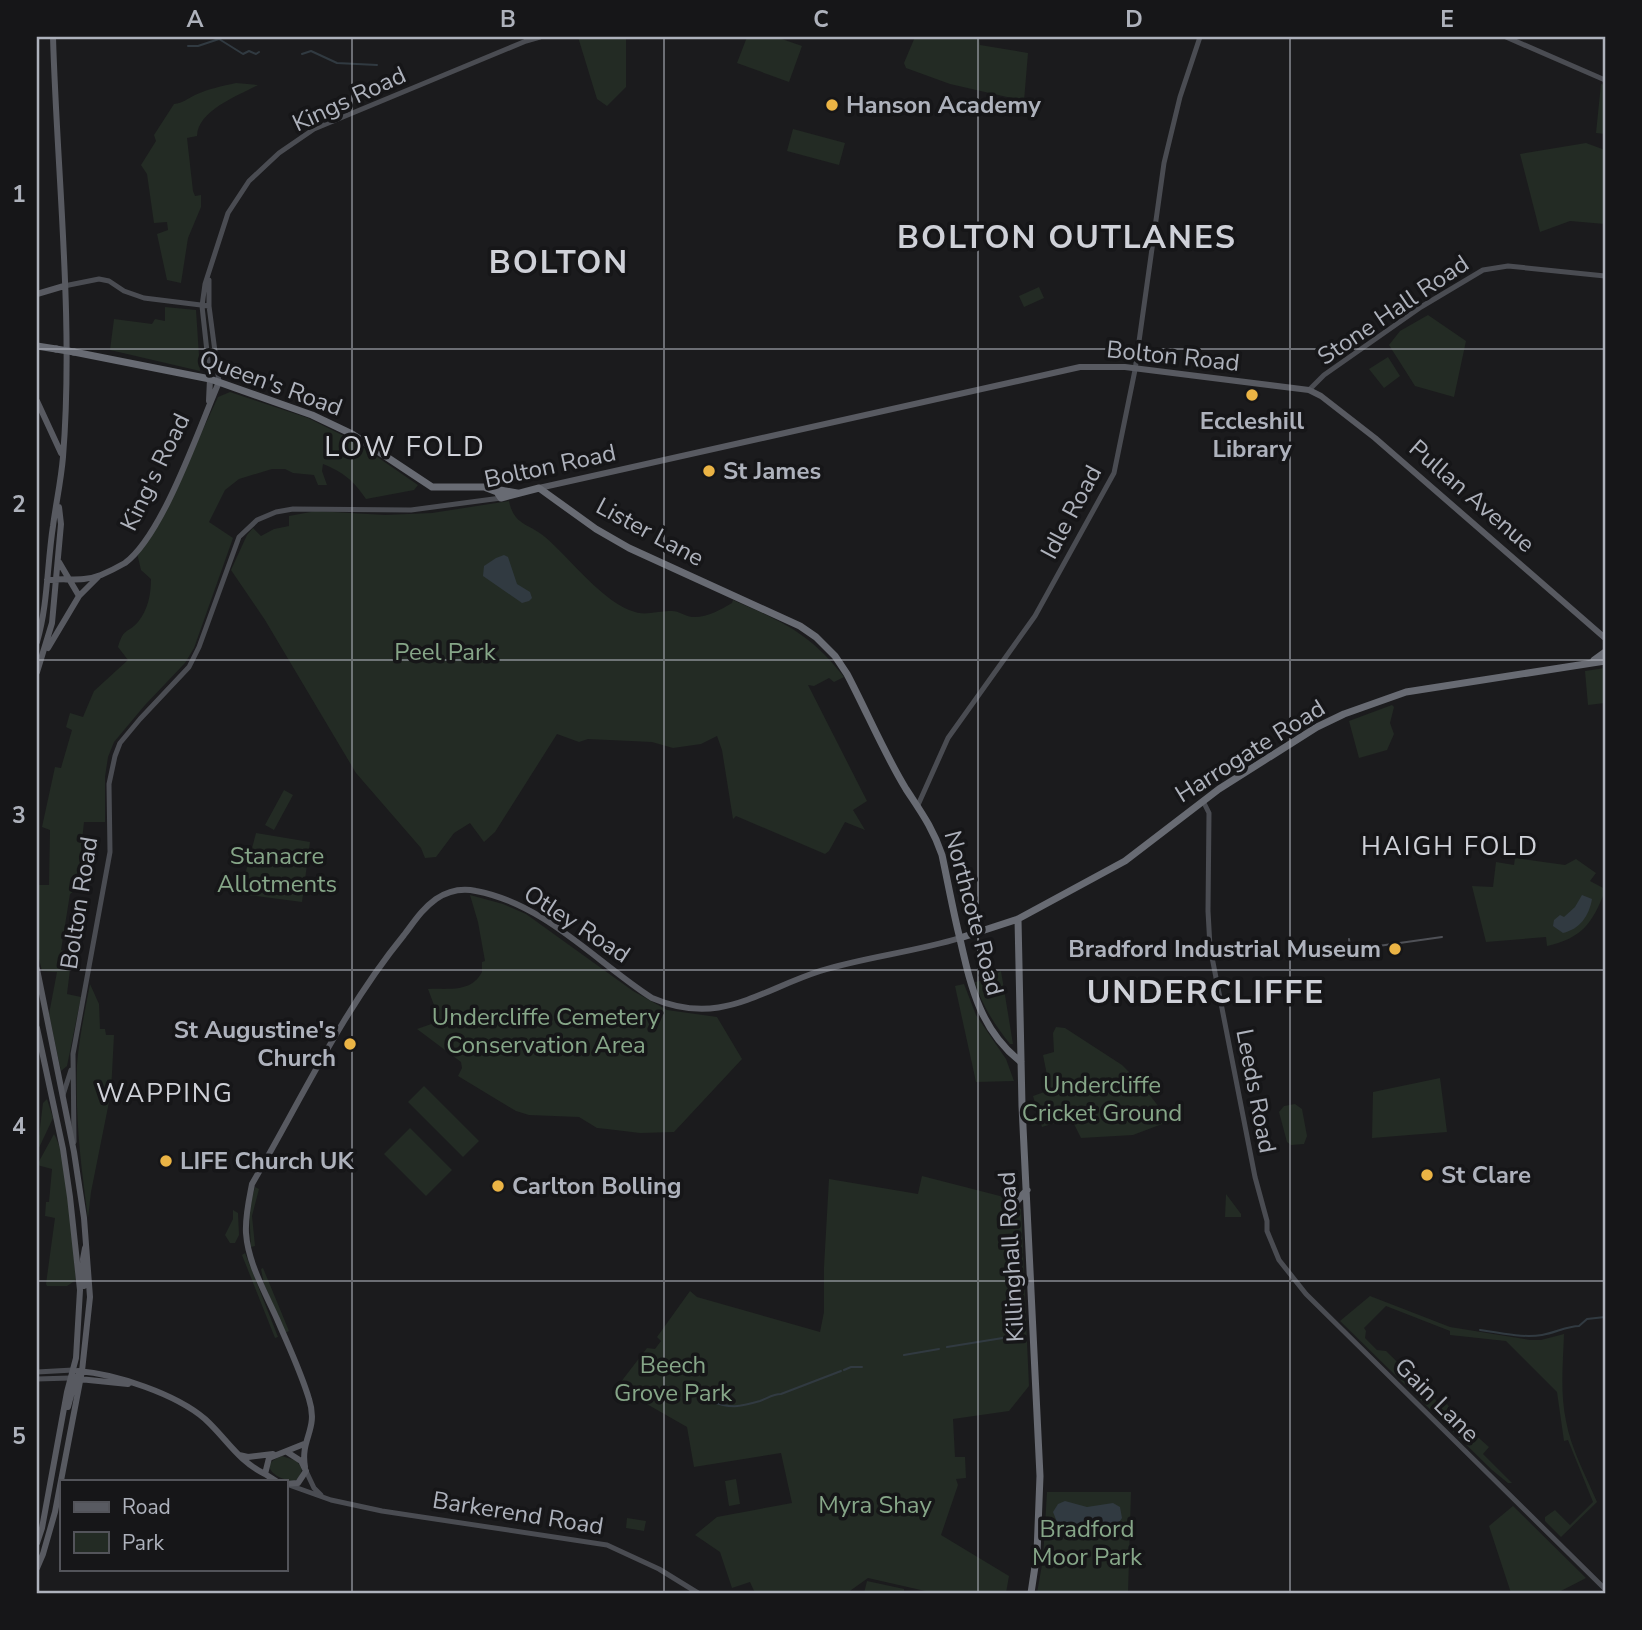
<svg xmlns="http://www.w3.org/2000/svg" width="1642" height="1630" font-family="'Nunito Sans',sans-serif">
<rect width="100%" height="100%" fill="#1b1b1d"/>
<path fill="#232b24" d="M578 37H626V87L607 106 597 99Z
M747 37H776L802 46 789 82 737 63Z
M915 37H979L980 45 1028 53 1024 101 950 84 906 68 904 63Z
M236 83 258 85C238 96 198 110 197 136L187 138 193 191 195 196 201 195V207L188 238 181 283 167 280 157 234 168 230 167 222 154 223 147 174 141 165 156 141 154 135 174 104C183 103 187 99 195 95 208 89 222 86 236 83Z
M1601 84 1605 85V134L1596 133Z
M793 129 845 143 839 165 787 151Z
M1586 143 1605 150V224L1570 221 1540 232 1520 154Z
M1039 287 1044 298 1024 307 1019 296Z
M165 307 196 310 200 371 110 350 114 319 152 324 155 319 165 321Z
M1428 315 1466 341 1454 397 1415 386 1389 345 1400 331Z
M1388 357 1400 376 1384 388 1369 369Z
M230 392 308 418 354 441 418 485 414 490 366 499C354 481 343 472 323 464L322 471 327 485H318L314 475 293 473 285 469H272L239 479 225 490 209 522 233 538 194 648 185 663 145 705 114 742 108 757 105 777V822H84L77 889 70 894 61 950 72 953 67 994 81 997 67 1066 61 1071 49 1014 57 972 42 971 37 951V885H49L50 830 42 827 55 767 61 768 72 730 66 727 70 713 83 717 94 691 128 660 118 647C124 627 126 635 138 622 148 610 151 594 151 579L141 570 137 553 159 524 218 397Z
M509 501C514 526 529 523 545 537 569 557 604 604 635 612 647 616 659 610 672 611 679 611 685 616 692 617 707 618 720 610 732 603L733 600C783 622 810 633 844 677L834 682 829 678 814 686 808 685 867 801 853 810 865 830 845 822 829 851 825 854 736 816 733 819 722 750 717 736 701 744 673 748 652 742 588 739 579 742 557 734 495 832 484 842 470 823 454 833 436 857 425 858 421 848 356 773 265 620 231 570 247 535 253 528 261 536 274 529 289 526V516L316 511 385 515 432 513Z
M1605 668V703L1588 705 1585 671Z
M1392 705 1394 707 1390 723 1394 734 1387 750 1359 758 1349 721Z
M284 790 293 795 274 830 265 825Z
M256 833 310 842 302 902 240 894Z
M1515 858 1565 865 1576 859 1596 873 1590 881 1605 889V891C1592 924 1582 938 1547 946L1546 937 1486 942 1472 886 1493 887 1496 862 1514 865Z
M470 895 503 904 526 914 633 991 667 1010 717 1017 742 1059 674 1132 640 1133 607 1129 597 1128 579 1117 529 1115 516 1111 458 1076 462 1068 461 1062 417 1029 440 1021 428 989C449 988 471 993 482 972V962L485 961 478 922Z
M1001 971 1013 1044H1010C995 1025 982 1006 975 982L988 979Z
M90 984 99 1004 100 1029H105L106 1035H114L111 1092 91 1192 88 1218C81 1167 75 1117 77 1065 79 1038 85 1011 90 984Z
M964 984 976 1015 1006 1059 1014 1081 976 1082 955 986Z
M1056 1027 1065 1028 1122 1065 1141 1084 1170 1121 1133 1135 1081 1138 1071 1118 1042 1127 1033 1096 1050 1090 1043 1055 1054 1052 1053 1033Z
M1440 1078 1447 1132 1372 1138 1373 1092Z
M424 1086 479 1141 463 1157 408 1102Z
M47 1099 53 1118 37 1152 43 1103Z
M1295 1104 1302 1109 1307 1136 1304 1144 1291 1145 1287 1142 1279 1112 1284 1106Z
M410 1128 452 1170 426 1196 384 1154Z
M54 1134C70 1161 72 1244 76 1280L67 1286H47L46 1284 55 1218 45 1216 46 1202H49L52 1169 37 1165Z
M922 1176 1000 1196 1021 1209 1029 1386 1009 1411 953 1419 955 1457H965L966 1478 956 1479 958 1485 941 1535 1009 1576 1006 1593H934L868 1578 847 1593H755L750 1582 732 1588 720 1552 695 1535 717 1517 792 1503 781 1453 694 1467 687 1427 617 1387 647 1348 655 1349 661 1341 657 1337 690 1291 697 1297 820 1332 824 1312V1267L829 1179 918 1194Z
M255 1187 259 1189 252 1216 255 1246 251 1247 249 1210Z
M1226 1194 1241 1214V1217H1225Z
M233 1210 238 1213 239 1235 235 1243H230L225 1235 233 1219Z
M245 1253 278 1337 275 1338 242 1255Z
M263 1268 289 1331 285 1333 264 1284 261 1269Z
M1370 1296 1450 1327 1530 1340H1541L1564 1334C1563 1363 1560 1393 1566 1421 1571 1449 1586 1476 1597 1502L1561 1537 1545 1521V1517L1555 1510 1570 1525 1593 1502 1568 1440 1564 1441 1557 1392 1506 1341 1450 1335V1331L1386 1306 1364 1328 1366 1331 1365 1338 1377 1350 1386 1351 1443 1407 1447 1404 1464 1425 1489 1447 1483 1454 1512 1483H1508L1492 1470 1340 1321Z
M282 1456 297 1461 302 1469 299 1478 294 1481C277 1480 256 1465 282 1456Z
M736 1479 740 1504 729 1506 725 1481Z
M1047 1492H1131L1128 1593H1037L1043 1559Z
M1513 1506 1586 1578 1557 1593H1511L1489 1526Z
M627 1518 646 1521 644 1531 626 1528Z
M867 1581 904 1589V1593H864Z"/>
<path fill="#313a41" d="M504 555 508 557 517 584 530 592 532 598 529 601 522 603 483 576 484 566 496 558Z
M1582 895 1592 899C1589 916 1580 929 1563 933L1553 926 1554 920 1560 915 1564 917 1575 907Z
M1065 1501 1087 1507 1113 1503 1120 1507 1122 1518C1112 1535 1100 1522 1086 1522 1077 1523 1071 1526 1063 1526L1057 1522 1053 1512 1058 1504Z"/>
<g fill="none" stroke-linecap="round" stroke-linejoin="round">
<path stroke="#313a41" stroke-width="2" d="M188 46H198L219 39 243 54 249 51 256 54 259 52
M302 54 311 51 337 63 377 65
M1480 1330C1499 1333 1523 1338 1542 1335 1555 1333 1567 1326 1579 1326L1587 1319 1605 1317
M947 1347 1015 1336
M904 1355 939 1349
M844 1370 851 1367H862
M712 1395 710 1401C731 1409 739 1407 760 1401 768 1398 773 1394 781 1394L841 1371"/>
<path stroke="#4a4c52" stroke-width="5" d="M1506 37 1605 80
M209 280V306L219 382
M64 286 99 279 109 281 124 291 144 298 209 306
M210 379 202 306 205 284 228 213 249 181 279 153 314 129 526 41 540 37
M1309 390 1324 375 1421 307 1483 270 1508 266 1605 276
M1203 801 1209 813 1208 911 1210 947 1255 1177 1267 1221V1231L1279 1260 1306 1294 1605 1589
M918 805 948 738 1035 616 1114 473 1135 370 1164 163 1180 97 1200 37
M63 1095 71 1070
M74 1142 73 1054 110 852 109 784 115 756 120 743 140 719 189 667 199 647 239 537 257 520 276 512 293 509 411 510 501 498
M37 1372 73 1370
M37 1379 70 1378
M306 1471 314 1488 321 1495
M289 1485 331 1500 382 1511 607 1545 659 1569 698 1593"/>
<path stroke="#585a61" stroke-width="6" d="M37 294 64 286
M37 401 61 453
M209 401 210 379
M539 488 1080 367H1125L1309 390 1321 396 1375 438 1605 638
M59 562 79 596
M47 580C65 578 84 582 101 575 108 572 118 567 125 563 163 535 199 428 219 382
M37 642C48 604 47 565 53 526 56 503 61 481 63 457 74 320 57 175 53 37
M48 648 79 596 98 577
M37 672 52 623 61 524 59 507
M37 969 74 1152 84 1218 90 1297 82 1371 55 1512 43 1554 37 1568
M37 1028 63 1149 70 1197 80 1290 76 1358 67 1392 42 1528 37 1543
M84 1286 83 1259 85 1248
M78 1371C116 1374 176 1394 205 1419 226 1438 238 1461 265 1474
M79 1379 128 1384
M68 1407 76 1377 82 1371
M239 1455 248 1457 273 1454
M305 1467C300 1438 319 1430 309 1399 301 1372 288 1345 277 1319 265 1292 248 1263 246 1233 245 1216 249 1200 252 1184 301 1100 342 1011 404 935 414 922 422 909 436 899 448 891 462 888 476 891 545 904 596 962 652 998 720 1027 758 991 820 971 865 957 914 952 960 938
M276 1481 265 1474 269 1458 304 1444
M285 1484 298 1483 306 1471 301 1461 287 1452"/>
<path stroke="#686b73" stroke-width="7" d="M37 346 56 349
M74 352 210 379 312 415 352 434 432 487H484L517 493
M484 487 497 492 501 498 539 488 596 529 629 548 800 626 816 637 835 656 847 674C867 712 884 753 906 789 921 812 933 828 942 855 948 883 953 911 960 939 971 987 980 1030 1021 1062
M1594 660 1605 652
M1018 919 1022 1106 1040 1476 1037 1553 1031 1593
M960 938 1018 919 1125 861 1219 789 1317 727 1344 714 1406 692 1605 661
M1016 1202 1027 1190"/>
<path stroke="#4f5157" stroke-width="2" d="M1349 939 1350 946 1357 949 1442 937"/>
<path stroke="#686b73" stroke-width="7" d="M56 349 74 352"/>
</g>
<path fill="none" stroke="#aeb2bc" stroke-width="2" stroke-opacity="0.55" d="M352 37V1593M664 37V1593M978 37V1593M1290 37V1593M37 349H1605M37 660H1605M37 970H1605M37 1281H1605"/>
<g fill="#ebb445" stroke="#161618" stroke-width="2.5">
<circle cx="832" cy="105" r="7"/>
<circle cx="1252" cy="395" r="7"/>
<circle cx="709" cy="471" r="7"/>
<circle cx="1395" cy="949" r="7"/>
<circle cx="350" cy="1044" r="7"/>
<circle cx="166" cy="1161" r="7"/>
<circle cx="1427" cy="1175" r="7"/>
<circle cx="498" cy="1186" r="7"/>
</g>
<g text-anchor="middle" stroke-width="7" stroke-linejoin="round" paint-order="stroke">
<g font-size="24" fill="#aeb2bc" stroke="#161618">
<text transform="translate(349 99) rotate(-25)" y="8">Kings Road</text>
<text transform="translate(1393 310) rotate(-34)" y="8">Stone Hall Road</text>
<text transform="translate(1173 356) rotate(6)" y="8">Bolton Road</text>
<text transform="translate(271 383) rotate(20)" y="8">Queen's Road</text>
<text transform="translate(550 466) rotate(-12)" y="8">Bolton Road</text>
<text transform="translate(155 472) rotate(-64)" y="8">King's Road</text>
<text transform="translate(1472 496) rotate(41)" y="8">Pullan Avenue</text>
<text transform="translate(1071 512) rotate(-62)" y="8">Idle Road</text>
<text transform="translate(650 532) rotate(28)" y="8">Lister Lane</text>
<text transform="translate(1250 751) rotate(-32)" y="8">Harrogate Road</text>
<text transform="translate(79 903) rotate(-81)" y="8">Bolton Road</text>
<text transform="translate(974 913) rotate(75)" y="8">Northcote Road</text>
<text transform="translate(577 924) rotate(33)" y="8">Otley Road</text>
<text transform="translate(1256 1091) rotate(79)" y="8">Leeds Road</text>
<text transform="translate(1011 1257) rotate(-93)" y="8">Killinghall Road</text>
<text transform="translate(1437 1400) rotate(45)" y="8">Gain Lane</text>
<text transform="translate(518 1513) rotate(9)" y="8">Barkerend Road</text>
</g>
<g font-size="24" font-weight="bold" fill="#aeb2bc" stroke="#161618" text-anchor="start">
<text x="846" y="113">Hanson Academy</text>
<text x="1252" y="429" text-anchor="middle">Eccleshill<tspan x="1252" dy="28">Library</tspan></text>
<text x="723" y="479">St James</text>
<text x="1381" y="957" text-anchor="end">Bradford Industrial Museum</text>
<text x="336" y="1038" text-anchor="end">St Augustine's<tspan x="336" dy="28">Church</tspan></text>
<text x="180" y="1169">LIFE Church UK</text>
<text x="1441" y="1183">St Clare</text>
<text x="512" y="1194">Carlton Bolling</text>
</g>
<g font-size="24" fill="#86a688" stroke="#161618">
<text x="445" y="660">Peel Park</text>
<text x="277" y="864">Stanacre<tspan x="277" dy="28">Allotments</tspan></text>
<text x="546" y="1025">Undercliffe Cemetery<tspan x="546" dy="28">Conservation Area</tspan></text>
<text x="1102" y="1093">Undercliffe<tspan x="1102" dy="28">Cricket Ground</tspan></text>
<text x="673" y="1373">Beech<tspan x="673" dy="28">Grove Park</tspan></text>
<text x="875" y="1513">Myra Shay</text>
<text x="1087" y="1537">Bradford<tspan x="1087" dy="28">Moor Park</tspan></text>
</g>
<g font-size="26" letter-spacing="2" fill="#cfd1d8" stroke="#161618">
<text x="1450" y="855">HAIGH FOLD</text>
<text x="165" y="1102">WAPPING</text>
</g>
<g font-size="28" letter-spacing="2" fill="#cfd1d8" stroke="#161618">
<text x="405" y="456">LOW FOLD</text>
</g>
<g font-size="32" font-weight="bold" letter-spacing="2" fill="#cfd1d8" stroke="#161618">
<text x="1067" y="248">BOLTON OUTLANES</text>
<text x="559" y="273">BOLTON</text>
<text x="1206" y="1003">UNDERCLIFFE</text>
</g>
</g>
<rect width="1642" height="1630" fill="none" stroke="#161618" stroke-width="77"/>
<rect x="60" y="1480" width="228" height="91" fill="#161618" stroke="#53545a" stroke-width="2"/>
<rect x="74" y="1502" width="35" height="10" fill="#585a61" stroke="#53545a" stroke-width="2"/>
<text x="122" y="1514" font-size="21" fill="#aeb2bc">Road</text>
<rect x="74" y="1532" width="35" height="21" fill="#232b24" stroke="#53545a" stroke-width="2"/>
<text x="122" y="1550" font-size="21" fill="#aeb2bc">Park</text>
<rect x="38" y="38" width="1566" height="1554" fill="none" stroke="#aeb2bc" stroke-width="2.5"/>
<g font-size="23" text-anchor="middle" font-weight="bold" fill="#aeb2bc">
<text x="195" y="27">A</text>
<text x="508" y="27">B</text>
<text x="821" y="27">C</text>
<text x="1134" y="27">D</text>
<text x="1447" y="27">E</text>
<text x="19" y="202">1</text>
<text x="19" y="512">2</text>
<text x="19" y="823">3</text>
<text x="19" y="1134">4</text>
<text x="19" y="1444">5</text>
</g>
</svg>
